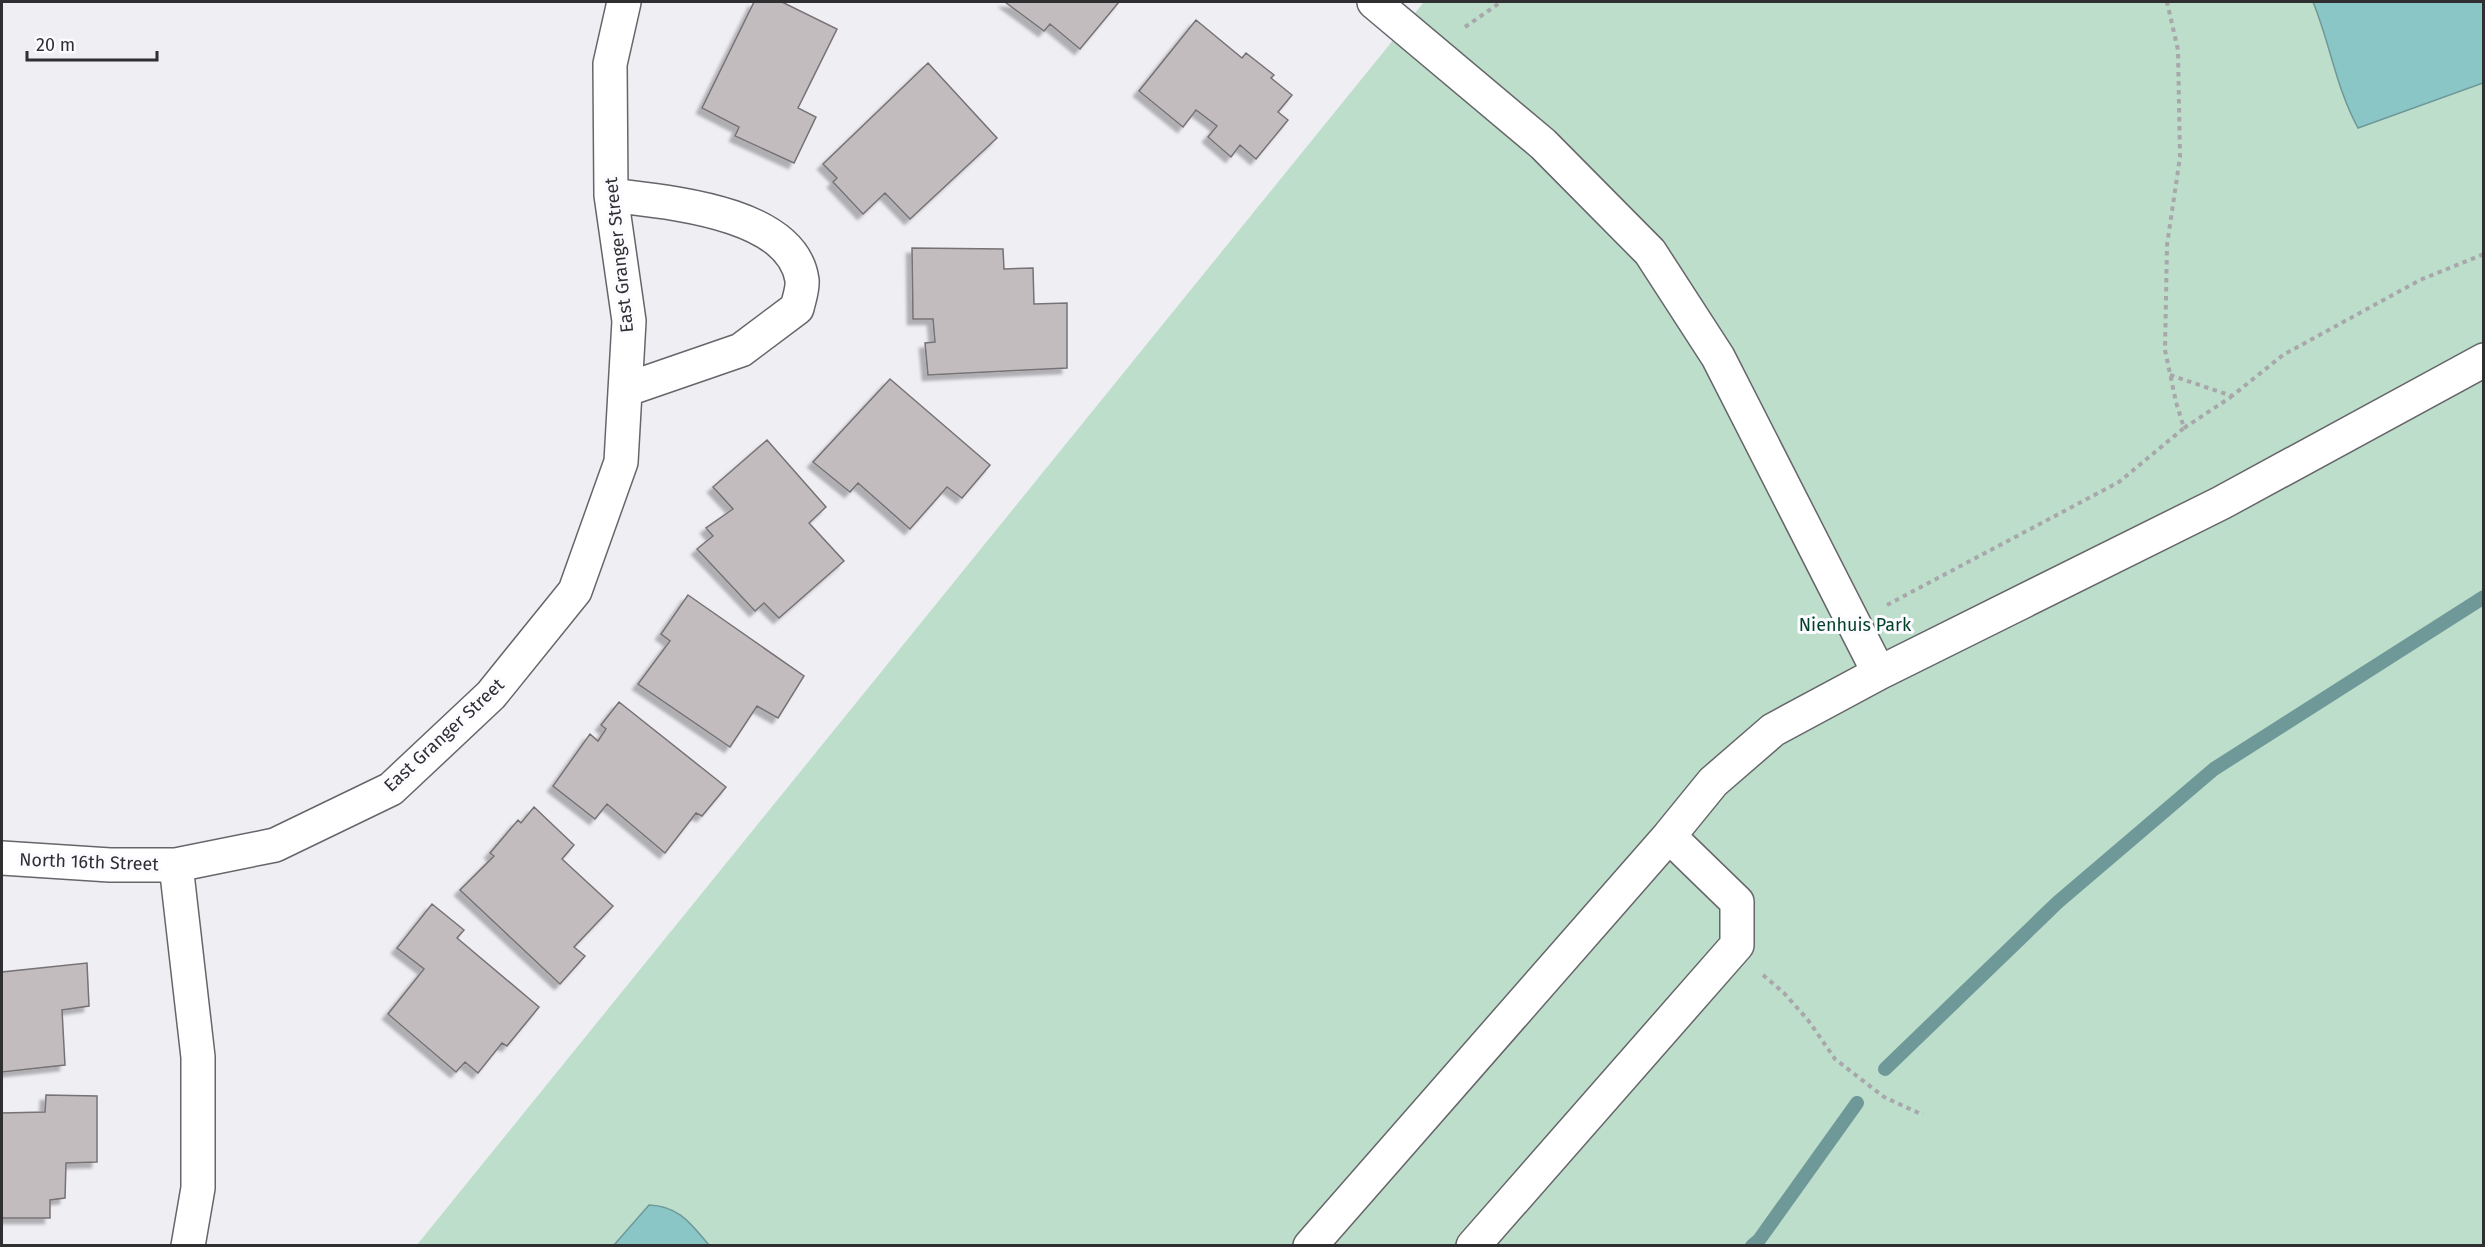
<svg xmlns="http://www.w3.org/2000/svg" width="2485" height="1247" font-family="'Fira Sans',sans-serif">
<defs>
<filter id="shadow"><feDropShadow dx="-5.5" dy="5.5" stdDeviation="1.5" flood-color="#0004"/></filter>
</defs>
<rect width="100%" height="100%" fill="#efeef3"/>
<path fill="#bddeca" d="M1424 2H2483V1245L416 1246Z"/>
<path fill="#8ac6c6" stroke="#6f9899" stroke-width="1.5" d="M2313 2H2483V83L2358 128C2336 88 2330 43 2313 2Z
M649 1205C679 1206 691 1224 709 1245H614Z"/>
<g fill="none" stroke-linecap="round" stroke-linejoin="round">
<path stroke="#6f9899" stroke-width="14" d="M1885 1069 2058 902 2214 769 2484 597
M1752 1246 1759 1240 1857 1103"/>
</g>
<path fill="#c2bcbf" stroke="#777275" stroke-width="1.5" filter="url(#shadow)" d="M754 2H782L837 29 798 108 816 117 794 163 735 136 739 127 702 108Z
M1005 2H1119L1080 49 1050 24 1044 31Z
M1196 20 1242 58 1246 53 1274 75 1271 78 1292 95 1278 112 1288 120 1256 159 1240 145 1231 157 1208 137 1217 126 1196 110 1183 127 1139 91Z
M928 63 997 138 910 219 885 193 863 214 833 182 837 178 823 164Z
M912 248 1003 249 1004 269 1033 268 1034 304 1067 303V368L928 375 925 343 935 342 933 319H913Z
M890 379 990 465 962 498 947 487 910 529 858 483 850 492 813 462Z
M767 440 826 507 809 523 844 561 779 618 764 603 755 611 697 549 713 536 706 528 733 509 713 487Z
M688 595 804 676 778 718 757 706 730 747 638 684 670 641 661 634Z
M619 702 726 787 702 816 696 813 665 853 607 804 595 819 553 786 590 734 598 741 606 729 601 725Z
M534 807 574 845 562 859 613 906 574 947 585 956 560 984 460 890 494 856 490 853 518 820 521 823Z
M432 904 464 930 457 938 539 1007 507 1046 502 1043 478 1073 465 1062 456 1072 388 1014 424 969 397 948Z
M87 963 89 1006 62 1010 65 1065 2 1072V972Z
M46 1095 97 1096V1162L66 1163 65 1198 50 1200V1218H2V1113L45 1112Z"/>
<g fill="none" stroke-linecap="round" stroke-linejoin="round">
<defs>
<path id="minor" d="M1374 2 1543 144 1650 252 1718 357 1879 673
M611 195C665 202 792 211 802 280 803 289 799 299 797 308L741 350 625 390
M2 858 110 865H176
M188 1246 198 1188V1057L176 865 275 845 391 789 491 695 575 591 621 462 629 321 611 195 610 64 624 2
M1310 1246 1669 836 1713 782 1773 730 1879 673 2221 503 2484 360
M1473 1246 1737 945V902L1669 836"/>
</defs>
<use href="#minor" stroke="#66656a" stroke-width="36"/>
<path stroke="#a8a7ac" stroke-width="4" stroke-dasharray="4.5 4.5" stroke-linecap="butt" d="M1465 27 1501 2
M2170 375 2232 396 2283 355 2420 280 2484 254
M2184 428 2231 397
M1887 605 2119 482 2184 428 2176 402 2165 350 2167 245 2180 157 2178 50 2167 2
M1763 975 1784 993 1808 1020 1835 1059 1884 1097 1923 1115"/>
<use href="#minor" stroke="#fff" stroke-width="33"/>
</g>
<g text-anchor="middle" stroke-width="6" stroke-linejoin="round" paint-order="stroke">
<g font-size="18" fill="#2f2e31" stroke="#fcfbff">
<text transform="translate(619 255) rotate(-96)" y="6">East Granger Street</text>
<text transform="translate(444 735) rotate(-43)" y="6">East Granger Street</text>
<text transform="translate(89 862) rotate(2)" y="6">North 16th Street</text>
</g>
<g font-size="18" fill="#013f27" stroke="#fcfbff">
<text x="1855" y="631">Nienhuis Park</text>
</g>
</g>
<rect width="2485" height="1247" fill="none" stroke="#2f2e31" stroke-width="6"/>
<path d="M27 51v9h130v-9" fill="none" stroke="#2f2e31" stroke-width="3"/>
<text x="36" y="51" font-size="18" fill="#2f2e31" stroke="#fcfbff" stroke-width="4.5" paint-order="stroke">20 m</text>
</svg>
